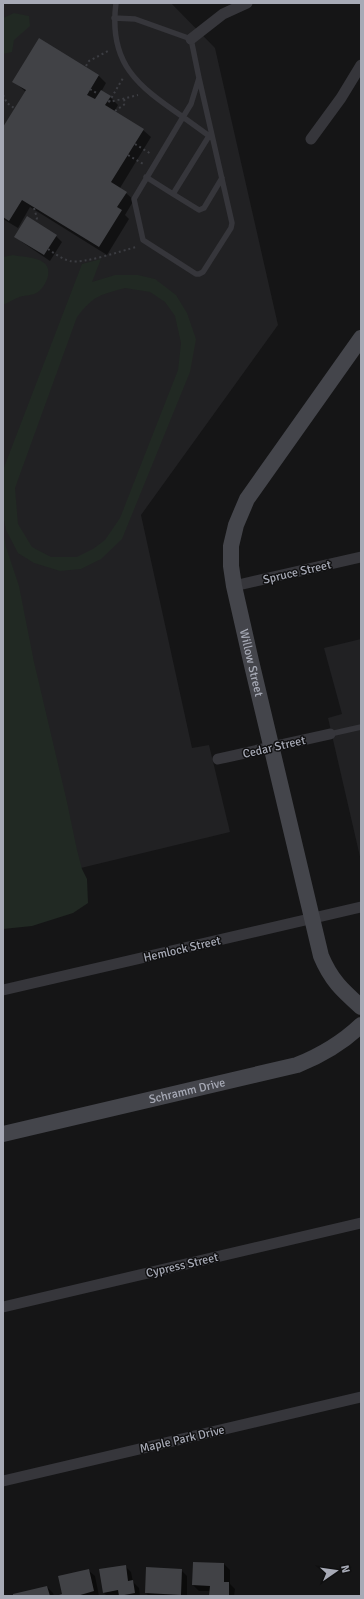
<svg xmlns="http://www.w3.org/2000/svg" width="364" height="1599" font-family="Signika,sans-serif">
<rect width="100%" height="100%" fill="#151516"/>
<path fill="#212123" d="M3 3H171L215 48 278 325 141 515 192 748 209 745 230 832 60 873 3 626Z
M361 639V861L328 718 342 714 324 648Z"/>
<path fill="#212923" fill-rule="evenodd" d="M14 13 29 16 30 26 14 40 12 52 3 54V18Z
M13 255C26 258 52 256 48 276 46 283 43 288 38 292 33 296 23 295 17 298 12 300 8 303 3 305V257Z
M101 259 92 282 115 275H138L155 279 176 295 187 313 196 339 190 372 122 539 101 559 81 569 60 571 34 563 18 553 6 530 3 515V470L82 264ZM125 288 150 292 165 302 175 316 181 343 178 370 120 518 105 540 93 549 77 557H51L32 547 18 524 15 488 77 317C94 295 100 295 125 288Z
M3 530 6 547 19 586 34 662 67 802 77 850 82 869 87 879 88 903 73 913 32 926 3 929Z"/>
<path fill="#0007" d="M99 76 106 83 101 92 110 97 118 105 114 112 143 130 151 137 120 188 134 200 125 215 129 219 107 255 30 207 18 228 3 219V129L26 92 13 81Z
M16 236H56L62 242 50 261 22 242Z
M194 1563 224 1564 230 1570V1584L235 1589 234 1596H210V1591H199L193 1585Z
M125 1566 131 1572 133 1582 139 1588 140 1596H107L103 1592Z
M88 1570 95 1576 99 1596H58L64 1595Z
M181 1570 187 1576V1596H149L146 1593Z
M47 1587 53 1593 54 1596H14Z"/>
<path fill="#414246" d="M39 38 99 75 87 95 95 99 101 90 111 96 105 105 144 129 111 182 127 192 117 207 122 210 99 247 22 200 9 221 3 217V127L26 90 12 82Z
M27 216 57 235 44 255 14 237Z
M193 1562 224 1563V1582H229V1596H209L210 1586 192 1585Z
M126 1565 128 1581 133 1580 135 1593 119 1596 118 1590 103 1593 99 1569Z
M146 1567 182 1569 181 1595 145 1593Z
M89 1569 94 1591 77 1596H56L62 1594 58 1576Z
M47 1586 50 1596H13V1594Z"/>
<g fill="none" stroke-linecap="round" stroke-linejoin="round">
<path stroke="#3c3d42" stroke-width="2" stroke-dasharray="2 3" stroke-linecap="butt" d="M86 66 89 61 110 50
M90 89 98 94
M3 95 7 103 14 108
M108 101 110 102 138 95
M109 102 123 78
M115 111 125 104 124 99
M135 144 151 154
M128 155 145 165
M34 208 37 218 36 221
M48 249C55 254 62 259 70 261 84 264 121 251 136 247"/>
<path stroke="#36363b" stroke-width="5.5" d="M114 18 135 19 191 39 199 78 191 104 183 117C138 86 108 64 116 3
M199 78 232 223 231 228 203 272 199 274H196L143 240 134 199 183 117 212 138
M146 177 173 194 209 136
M173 194 199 210 204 208 222 178
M330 734 361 727"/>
<path stroke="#36363b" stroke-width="11" d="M191 39 223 14 247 3
M311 139 341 98 361 65
M234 586 361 557
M218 759 330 734
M3 990 361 907
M3 1307 361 1223
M3 1481 361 1397"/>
<g stroke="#44454b" stroke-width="16">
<path id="s1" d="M361 338 247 499 236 525 231 546V566L234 586 251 661 321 956C331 980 342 990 361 1007"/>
<path id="s2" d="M3 1134 297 1065C322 1055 342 1043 361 1025"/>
</g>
</g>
<g text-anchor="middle" stroke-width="3" stroke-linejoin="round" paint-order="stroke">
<g font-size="12" fill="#a7aab6" stroke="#101011">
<text transform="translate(297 572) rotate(-13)" y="4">Spruce Street</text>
<text dy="4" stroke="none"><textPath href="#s1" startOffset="366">Willow Street</textPath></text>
<text transform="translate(274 747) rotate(-13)" y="4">Cedar Street</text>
<text transform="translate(182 949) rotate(-13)" y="4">Hemlock Street</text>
<text dy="4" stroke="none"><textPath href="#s2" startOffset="189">Schramm Drive</textPath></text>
<text transform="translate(182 1265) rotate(-13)" y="4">Cypress Street</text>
<text transform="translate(182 1439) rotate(-13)" y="4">Maple Park Drive</text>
</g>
</g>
<rect width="364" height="1599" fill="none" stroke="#a7aab6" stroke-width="8"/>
<g transform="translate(336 1571) rotate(77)" stroke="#101011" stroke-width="3" paint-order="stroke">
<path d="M0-3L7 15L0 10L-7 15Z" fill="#a7aab6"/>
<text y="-6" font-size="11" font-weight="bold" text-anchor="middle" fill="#a7aab6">N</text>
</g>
</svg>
